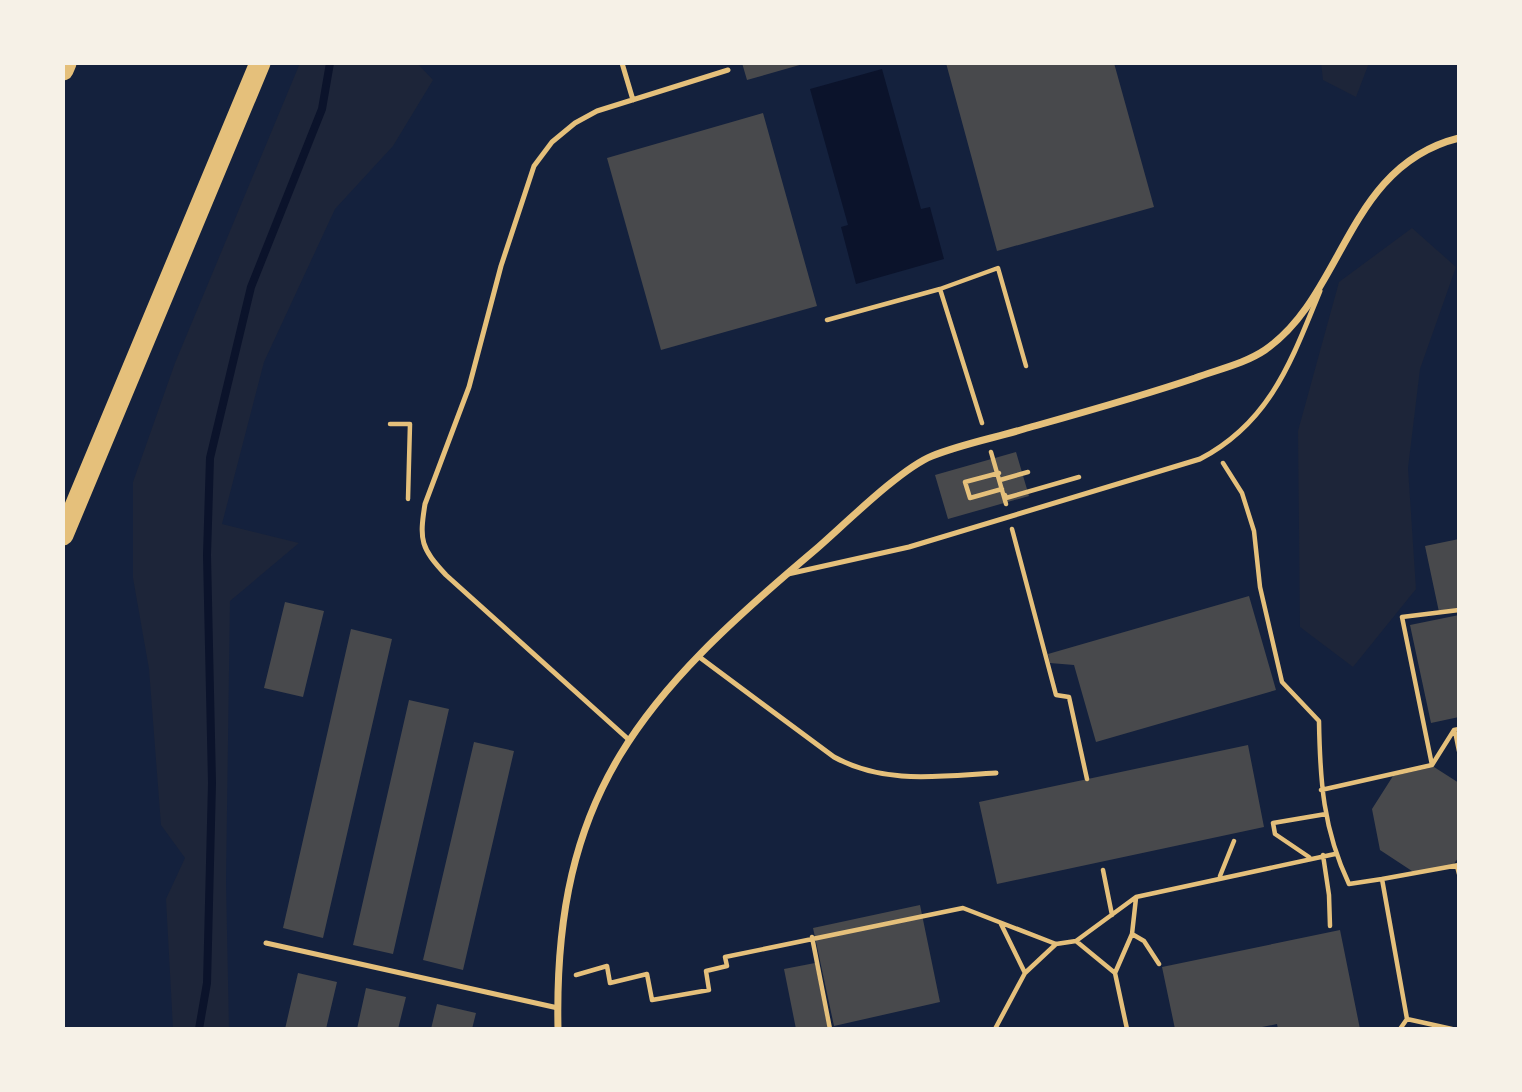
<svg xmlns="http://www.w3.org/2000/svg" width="1522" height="1092" font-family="'IBM Plex Serif',serif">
<rect width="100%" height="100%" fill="#14213d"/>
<path fill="#1d2539" d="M300 63H417L433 80 393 146 335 209 264 362 222 524 299 543 230 601 226 881 229 1029H173L166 899 185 858 161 825 149 669 133 578V482L175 363Z
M1321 63H1369L1356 97 1323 80Z
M1412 228 1456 267 1420 369 1408 468 1416 589 1353 667 1300 627 1298 431 1339 282Z"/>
<path fill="#0b132b" d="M882 69 921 209 930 207 944 259 856 284 841 227 848 225 810 89Z"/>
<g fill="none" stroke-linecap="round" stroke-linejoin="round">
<path stroke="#0b132b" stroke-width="8" d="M199 1029 207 983 212 783 207 555 210 458 251 287 322 109 330 63"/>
</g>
<path fill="#48494c" d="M742 63H803V64L747 80Z
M946 63H1114L1154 207 997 251Z
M763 113 817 306 661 350 607 158Z
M1016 452 1029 496 948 519 935 475Z
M1459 539V608L1439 612 1425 546Z
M1249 596 1276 690 1096 742 1074 665 1050 663 1048 654Z
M285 602 324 611 303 697 264 688Z
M1459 615V717L1431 723 1410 625Z
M351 629 392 639 323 938 283 928Z
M409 700 449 709 393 954 353 945Z
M474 742 514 751 463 970 423 960Z
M1248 745 1264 827 997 884 979 802Z
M1434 767 1459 783V857L1453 865 1415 873 1380 850 1372 809 1393 776Z
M920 905 940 1002 834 1026 813 928Z
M1340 930 1360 1029H1278L1277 1024 1252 1029H1175L1162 967Z
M815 963 828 1029H796L784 969Z
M298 973 337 982 326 1029H285Z
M366 988 406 997 398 1029H357Z
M437 1004 476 1013 472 1029H431Z"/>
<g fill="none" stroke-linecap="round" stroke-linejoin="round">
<path stroke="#e5c07b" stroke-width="4.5" d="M827 320 940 289
M982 423 940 289 998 268 1026 366
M390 424H410L408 499
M991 452 1006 504
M1223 463 1242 493 1254 531 1260 587 1282 682 1319 721C1320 781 1323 829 1349 884L1382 879 1407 1019 1452 1029
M999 473 965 482 970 498 1002 489
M1000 480 1028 472
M1005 495 1006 498 1079 477
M1012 529 1056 695 1069 697 1087 779
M1455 731 1459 751
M1432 765 1402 617 1459 610
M1321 790 1432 765 1454 730 1459 729
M1323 855 1329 895 1330 926
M1309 857 1275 834 1273 823 1326 814
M1457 866 1459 874
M1103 870 1112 915
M1220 876 1234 841
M1382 879 1459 865
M1001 924 1025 973
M1132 934 1144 941 1159 964
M812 937 830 1029
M1076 941 1115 973
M576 975 607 966 610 983 647 974 652 1000 709 990 706 971 727 966 725 957 963 908 1056 944 1076 941 1136 897 1335 854
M995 1029 1025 973 1056 944
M1127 1029 1115 973 1132 934 1136 898
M1400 1029 1407 1019"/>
<path stroke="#e5c07b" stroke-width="5" d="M622 63 633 100
M788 574 909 547 1200 459C1271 422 1292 359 1320 291
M698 656 834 757C885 785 940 776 996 773
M628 739 446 575C421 548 419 541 425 504L469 387 501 266 534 166 552 142 575 123 597 111 728 70
M266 943 558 1008"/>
<path stroke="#e5c07b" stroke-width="7" d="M558 1029C553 792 643 695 815 550 844 525 900 469 932 456 962 444 994 438 1024 429 1081 413 1139 397 1195 378 1219 369 1244 364 1265 350 1345 295 1346 166 1459 138"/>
<path stroke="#e5c07b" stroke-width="21" d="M63 70 66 63
M63 535 260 63"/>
</g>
<rect width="1522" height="1092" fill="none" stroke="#f6f1e7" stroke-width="130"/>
</svg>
